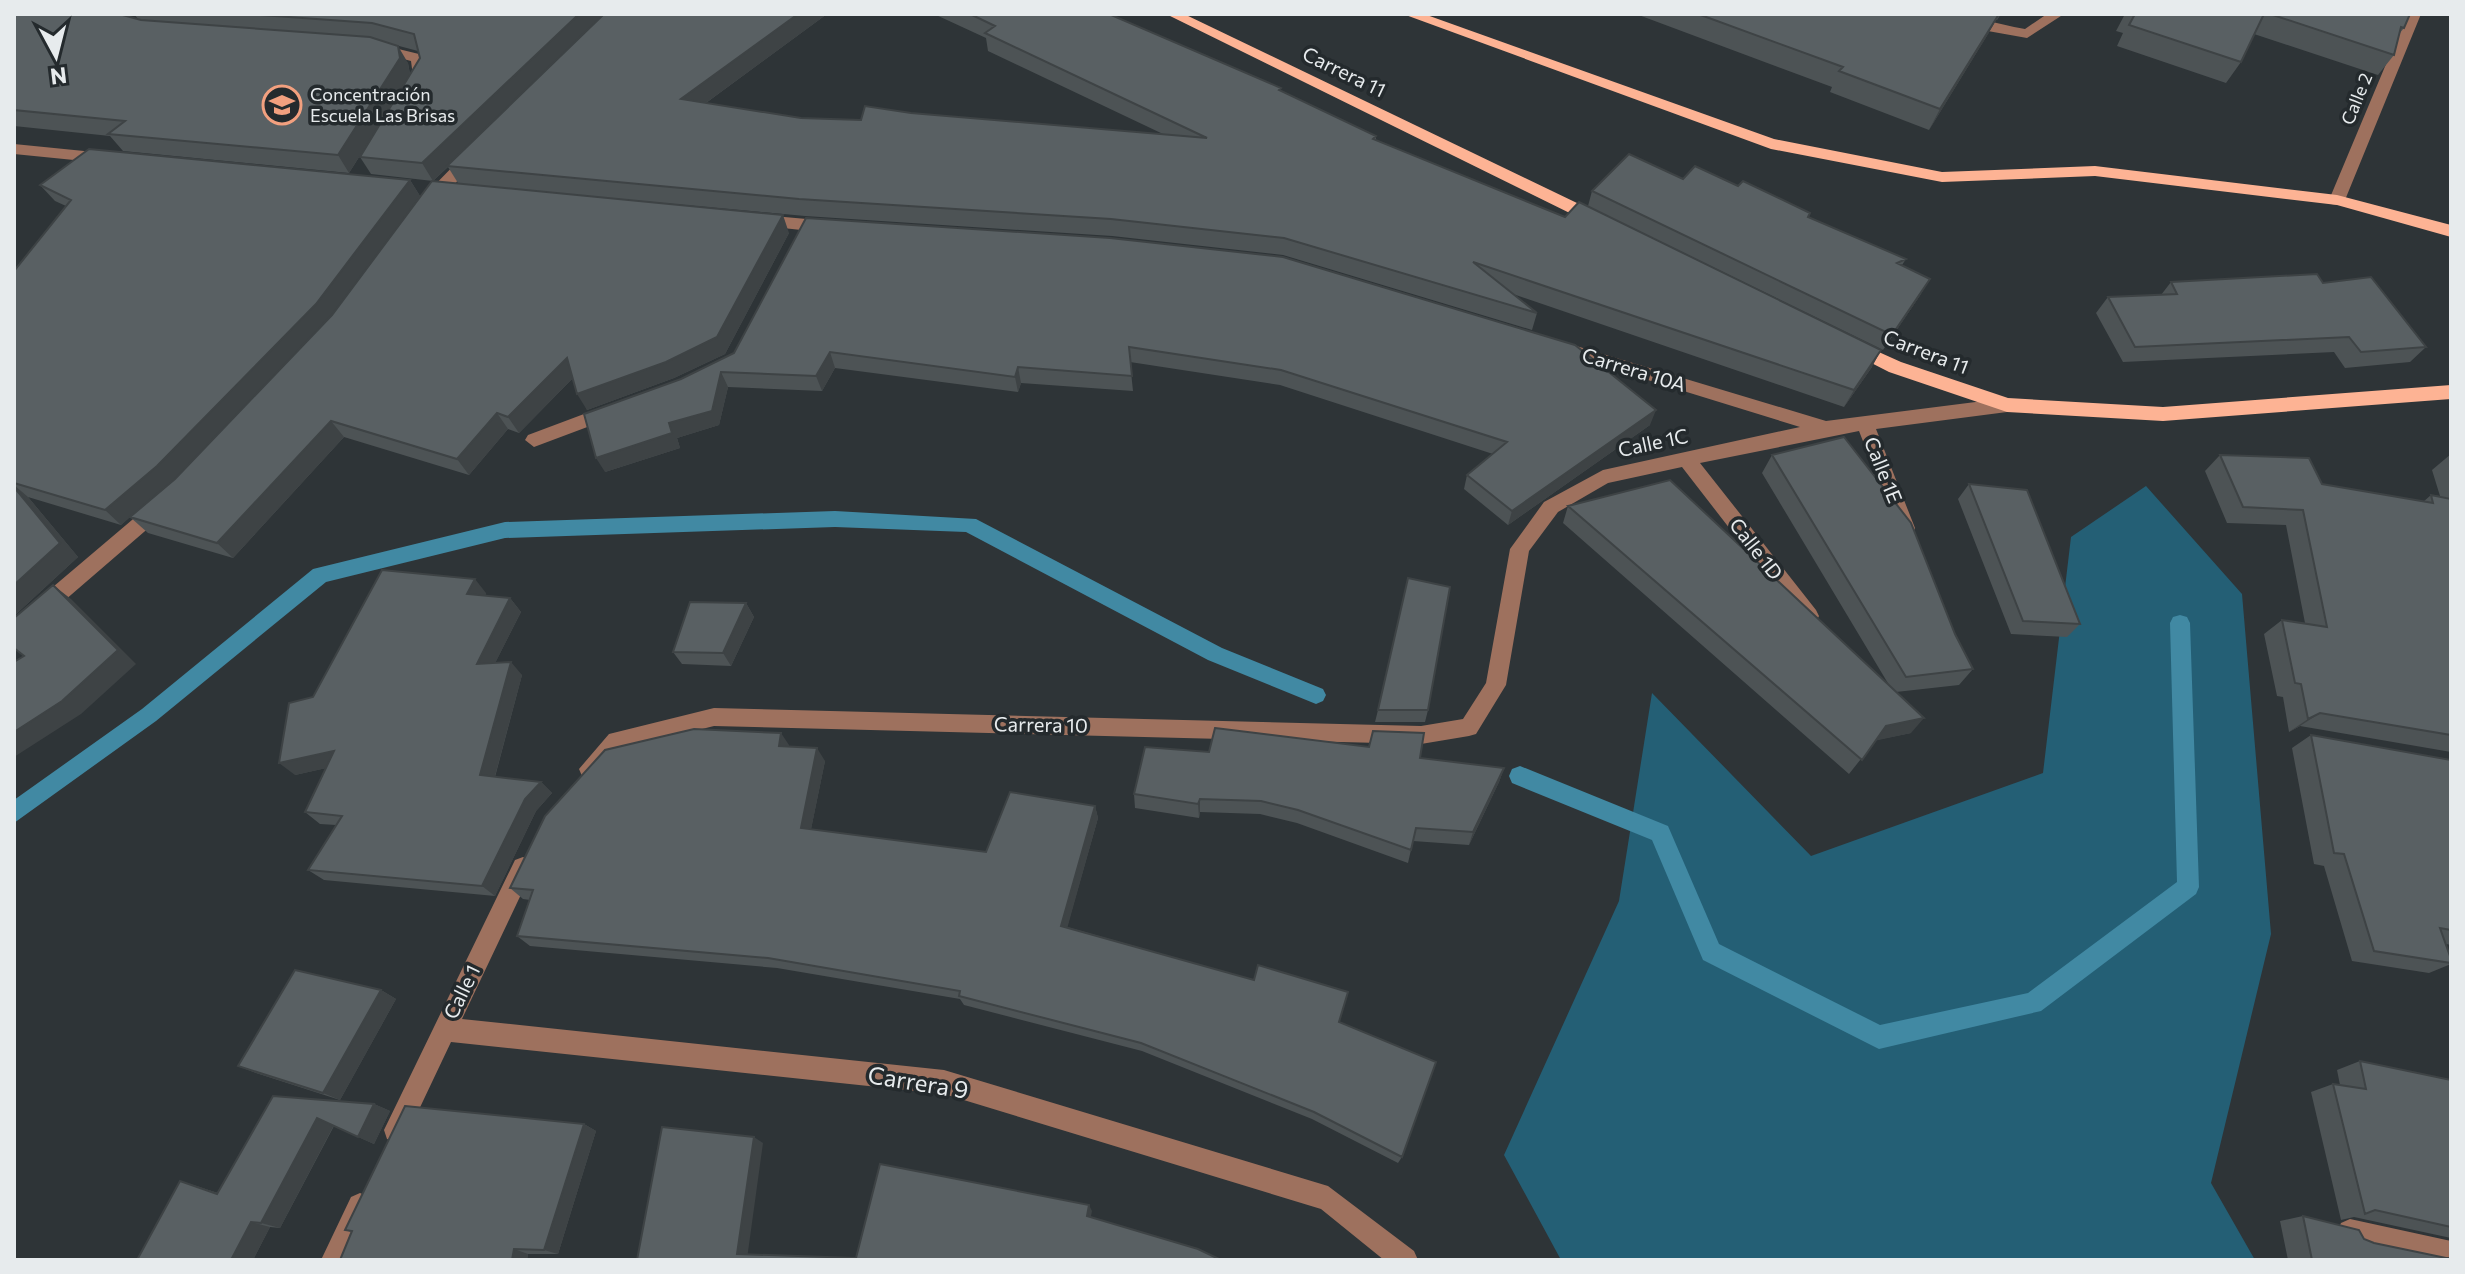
<svg xmlns="http://www.w3.org/2000/svg" width="2465" height="1274" font-family="Commissioner,sans-serif">
<rect width="100%" height="100%" fill="#2e3437"/>
<path fill="#245f75" d="M2146 486 2242 594 2271 934 2211 1183 2255 1260H1561L1504 1155 1619 901 1652 693 1811 856 2043 773 2071 537Z"/>
<g fill="none" stroke-linecap="round" stroke-linejoin="round">
<path fill="#4189a3" fill-rule="evenodd" d="M835 511 976 519 1222 648 1323 689 1326 695 1323 701 1316 704 1208 660 966 532 835 527 505 538 326 582 156 721 14 823V800L142 709 313 569 505 522Z
M2180 615 2187 617 2190 623 2199 887 2196 894 2041 1011 1879 1049 1871 1045 1703 960 1652 840 1512 783 1509 776 1512 769 1520 766 1668 826 1719 944 1880 1025 2028 993 2177 882 2170 623 2173 617Z"/>
<path fill="#9e715e" fill-rule="evenodd" d="M1938 14C1967 14 1996 24 2025 29L2047 14H2064L2027 38 1971 28Z
M2407 14H2421L2345 200 2337 205 2331 204 2329 200Z
M378 44 423 55 427 76 420 86H410L408 83 413 76 411 61 373 51 371 48Z
M14 144 104 153 112 158 104 163 14 154Z
M472 151 480 156 477 160 434 206H422V198L467 152Z
M761 215 829 221 837 227 829 233 755 225V217Z
M1563 342 1826 421 2007 398 2016 405 2007 412 1876 429 1915 528 1913 533H1899L1897 528 1859 431 1700 463 1816 610 1819 616 1816 622 1809 624 1802 622 1682 467 1608 483 1558 512 1529 551 1506 685 1476 734 1469 736 1421 744 714 726 622 749 598 776 590 779 582 776 579 769 609 734 714 708 1421 726 1463 719 1486 683 1510 549 1544 502 1603 470 1800 427 1557 352 1554 348Z
M608 405 617 412 614 417 534 447 525 440 528 435Z
M159 501 166 503 168 508 166 513 21 638 14 640V620L152 503Z
M523 857 531 860 534 867 462 1019 944 1070 1328 1186 1414 1251 1418 1260H1384L1321 1209 944 1094 451 1042 405 1139 396 1142 387 1139 384 1130 515 860Z
M360 1193 369 1197 373 1206 347 1260H321L351 1197Z
M2350 1219 2451 1241V1260H2420L2350 1245 2341 1241 2337 1232 2341 1223Z"/>
<path fill="#fdb394" fill-rule="evenodd" d="M1166 14H1184L1604 216 1606 220 1604 224H1592Z
M1403 14H1424L1774 139 1942 172 2095 166 2337 195 2451 225V237L2337 205 2095 176 1942 182 1771 149Z
M1852 340 1901 362 2008 398 2163 407 2451 385V399L2163 421 2007 412 1889 372 1846 350 1843 346 1846 342Z"/>
</g>
<path fill="#4d5355" fill-rule="evenodd" d="M14 14 144 21 138 19 134 14H827L706 103 801 118 861 120 911 113 1163 134 988 51 986 38 934 14H1109L1281 91 1376 136V140L1565 217 1588 206 1592 191 1683 179 1738 186 1906 259 1902 265 1921 294 1883 350 1616 220 1872 367 1844 407 1513 294 1537 313 1532 330 1283 255 1112 236 805 216 501 188 789 233 725 354 674 378 587 410 573 378 519 433 508 429 469 475 344 437 233 558 148 533 130 517 219 433 121 525 28 497 78 557 14 616V271L66 206 55 201 40 185 410 180 420 196 458 183 448 167 433 181 371 174 360 157 373 135 349 173 123 151 110 136 14 126ZM384 42 418 51 420 58 410 74 408 63Z
M1636 14H2001L1997 20H1996L1988 34 1929 130 1830 92 1832 87Z
M2125 14H2410L2404 28 2399 34 2394 55 2378 75 2254 34 2241 62 2226 83 2117 46 2123 33 2116 31Z
M806 218 1650 425 1508 525 1464 489 1467 475 1493 454 1280 385 1130 362 1133 391 1021 383 1018 392 835 368 822 391 728 387 719 425 677 438 680 448 605 472 681 379 734 353Z
M2171 282 2323 283 2426 347 2410 362 2345 368 2334 352 2123 362 2096 313 2108 297 2161 295Z
M2451 454V752L2300 726 2289 732 2283 697 2277 696 2264 634 2282 620 2305 623 2286 525 2227 523 2205 471 2220 455 2322 484 2423 502 2431 495 2440 496 2432 470Z
M1772 455 1955 634 1973 669 1959 685 1896 692 1911 733 1876 740 1849 774 1563 523 1568 506 1889 685 1762 473Z
M1969 484 2080 624 2067 637 2011 634 1958 499Z
M486 593 485 596 510 598 521 612 495 663 522 675 495 777 541 782 552 793 536 811 495 896 324 880 308 870 336 825 320 824 305 812 326 768 295 775 313 697Z
M746 603 754 617 731 666 682 664 673 652Z
M1378 710H1428L1425 722H1375Z
M2311 735 2451 760V945L2446 944 2451 959V964L2429 973 2352 961 2324 866 2314 864 2292 748Z
M789 745V747L825 761 811 829 986 852 1095 806 1098 818 1067 927 1254 980 1348 992 1339 1022 1402 1157 1398 1163 1312 1119 1142 1051 964 1005 960 999 777 968 530 946 517 936 530 900 523 899 510 888Z
M1209 752 1420 758 1504 768 1499 782 1469 845 1413 841 1408 863 1297 823 1260 814 1200 812 1199 818 1135 808 1134 794Z
M381 990 396 999 340 1100 256 1073 238 1066Z
M2360 1061 2451 1080V1238L2354 1217 2341 1220 2311 1092 2333 1084 2340 1085 2337 1070Z
M273 1096 374 1104 390 1111 374 1144 334 1126 280 1228 270 1227 253 1260H137L180 1181 218 1193Z
M584 1124 596 1131 558 1254H528L527 1260H340L351 1232 345 1230Z
M2303 1216 2374 1243 2451 1260H2288L2280 1221Z"/>
<path fill="#3e4345" d="M579 14H606L433 181 422 163Z
M798 14H827L688 116 681 99Z
M1999 14 1988 34 1929 130 1940 109Z
M398 46 408 63 410 75 349 173 338 155Z
M410 180 420 196 329 320 173 481 121 525 105 510Z
M783 215 789 233 725 354 674 378 587 410 577 394Z
M1930 279 1921 294 1883 350 1892 335Z
M1881 350 1872 367 1844 407 1854 390Z
M830 352 835 368 822 391 816 376Z
M567 358 577 374 519 433 508 417Z
M1018 367 1021 383 1018 392 1015 377Z
M721 372 728 387 719 425 677 438 680 448 605 472 596 458 669 423Z
M1656 410 1650 425 1508 525 1512 511Z
M497 413 508 429 469 475 457 459Z
M331 421 344 437 233 558 217 543Z
M14 485 28 497 78 557 14 616Z
M475 579 486 593 479 607 467 594Z
M53 585 71 599 136 664 81 714 14 757V732Z
M510 598 521 612 488 677 477 664Z
M746 603 754 617 731 666 723 653Z
M511 662 522 675 492 787 480 775Z
M2320 713 2300 726 2289 732 2308 719Z
M1924 718 1911 733 1874 741 1886 726Z
M781 733 789 745 787 759 779 746Z
M817 748 825 761 809 839 801 828Z
M334 751 349 763 295 775 279 763Z
M1504 768 1499 782 1469 845 1473 832Z
M541 782 552 793 536 811 495 896 482 886 525 799Z
M1200 799V812L1199 818 1198 804Z
M1095 806 1098 818 1065 936 1061 926Z
M381 990 396 999 340 1100 323 1093Z
M374 1104 390 1111 374 1144 358 1137Z
M317 1118 334 1125 280 1228 261 1223Z
M584 1124 596 1131 558 1254 544 1250Z
M754 1137 763 1143 747 1259 737 1254Z
M180 1181 200 1187 236 1200 217 1194Z
M1089 1205 1092 1211 1090 1221 1087 1216Z
M251 1222 270 1227 253 1260H231Z
M514 1249 528 1254 527 1260H512Z"/>
<path fill="#596063" stroke="#3e4345" stroke-width="2" d="M14 14H119L141 20 370 37 398 46 400 58 338 155 108 134 125 121 14 110Z
M246 14H579L422 163 360 157 420 58 414 34 372 23Z
M604 14H798L681 99 801 118 861 120 865 106 911 113 1207 138 985 33 995 26 970 14H1109L1281 88 1279 90 1376 136 1373 139 1565 217 1579 202 1881 350 1854 390 1473 262 1537 313 1284 238 1111 219 799 199 447 166Z
M1698 14H1999L1940 109 1839 71 1843 67Z
M2135 14H2264L2241 62 2129 25Z
M2270 14H2410L2404 28 2401 27 2394 55Z
M89 149 410 180 316 304 157 466 105 510 14 483V271L71 200 40 185Z
M1629 154 1683 179 1695 166 1738 186 1743 181 1810 213 1808 217 1906 259 1897 263 1930 279 1892 335 1592 191Z
M432 181 783 215 717 337 666 362 577 394 567 358 508 417 497 413 457 459 331 421 217 543 130 517 175 479 332 315Z
M806 218 1110 238 1283 257 1575 345 1656 410 1512 511 1467 475 1507 442 1281 370 1129 347 1132 376 1018 367 1015 377 830 352 816 376 721 372 712 411 669 423 672 433 596 458 584 414 681 379 734 353Z
M2317 274 2323 283 2371 277 2426 347 2361 352 2349 337 2135 347 2108 297 2177 294 2171 282Z
M1844 437 1911 523 1955 634 1973 669 1906 677 1772 455Z
M2220 455 2309 458 2322 484 2433 503 2431 495 2451 499V735L2320 713 2308 719 2301 684 2295 683 2282 620 2327 627 2303 510 2243 507Z
M1670 480 1924 718 1886 726 1862 760 1568 506Z
M1969 484 2027 490 2080 624 2023 621Z
M14 487 60 543 14 585Z
M382 570 475 579 467 594 510 598 477 664 511 662 480 775 541 782 525 799 482 886 308 870 342 816 305 812 334 751 279 763 289 703 313 697Z
M1408 578 1450 587 1428 710H1378Z
M53 585 118 650 62 701 14 732V662L24 656 14 648V618Z
M690 602 746 603 723 653 673 652Z
M1215 728 1369 747 1373 731 1424 733 1420 758 1504 768 1473 832 1416 828 1411 850 1298 810 1261 801 1200 799 1198 804 1134 794 1145 747 1209 752Z
M694 729 781 733 779 746 817 748 801 828 986 852 1010 792 1095 806 1061 926 1254 980 1258 965 1348 992 1339 1022 1436 1062 1402 1157 1314 1112 1141 1043 959 996 960 991 768 958 517 936 533 890 510 888 545 816 605 750Z
M2311 735 2451 760V930L2440 928 2451 959V963L2374 951 2344 854 2334 853Z
M295 970 381 990 323 1093 238 1066Z
M2360 1061 2451 1080V1227L2375 1210 2365 1214 2333 1084 2366 1089Z
M273 1096 374 1104 358 1137 317 1118 261 1223 251 1222 231 1260H137L180 1181 217 1194Z
M405 1106 584 1124 544 1250 514 1249 512 1260H340L352 1231 345 1230Z
M662 1127 754 1137 737 1254 856 1258 880 1164 1089 1205 1087 1216 1198 1249 1221 1260H637Z
M2303 1216 2359 1230 2364 1239 2374 1243 2446 1258H2451V1260H2312Z"/>
<defs>
<symbol id="school-ring" viewBox="-11 -11 22 22"><circle r="9.5" fill="#242a2d" stroke="#f2a07f" stroke-width="1.5"/><path d="M0-5L7-2L0 1L-7-2ZM-4 1L0 2.5L4 1V4Q0 6-4 4Z" fill="#f2a07f"/></symbol>
</defs>
<g fill-rule="evenodd">
<use href="#school-ring" x="260" y="83" width="44" height="44"/>
</g>
<g text-anchor="middle" stroke-width="7" stroke-linejoin="round" paint-order="stroke">
<g font-size="18" fill="#e7ebed" stroke="#242a2d" text-anchor="start">
<text x="310" y="101">Concentración<tspan x="310" dy="21">Escuela Las Brisas</tspan></text>
</g>
<g font-size="18" fill="#e7ebed" stroke="#242a2d">
<text transform="translate(2357 99) rotate(-68)" y="6">Calle 2</text>
</g>
<g font-size="20" fill="#e7ebed" stroke="#242a2d">
<text transform="translate(1344 72) rotate(26)" y="7">Carrera 11</text>
<text transform="translate(1926 352) rotate(21)" y="7">Carrera 11</text>
<text transform="translate(1634 370) rotate(17)" y="7">Carrera 10A</text>
<text transform="translate(1653 443) rotate(-12)" y="7">Calle 1C</text>
<text transform="translate(1883 470) rotate(68)" y="7">Calle 1E</text>
<text transform="translate(1756 549) rotate(52)" y="7">Calle 1D</text>
<text transform="translate(1041 725) rotate(1)" y="7">Carrera 10</text>
<text transform="translate(462 992) rotate(-64)" y="7">Calle 1</text>
</g>
<g font-size="24" fill="#e7ebed" stroke="#242a2d">
<text transform="translate(918 1083) rotate(9)" y="8">Carrera 9</text>
</g>
</g>
<rect width="2465" height="1274" fill="none" stroke="#e7ebed" stroke-width="32"/>
<g transform="translate(56 56) rotate(173)" stroke="#242a2d" stroke-width="6" paint-order="stroke">
<path d="M0-6L14 30L0 20L-14 30Z" fill="#e7ebed"/>
<text y="-12" font-size="22" font-weight="bold" text-anchor="middle" fill="#e7ebed">N</text>
</g>
</svg>
